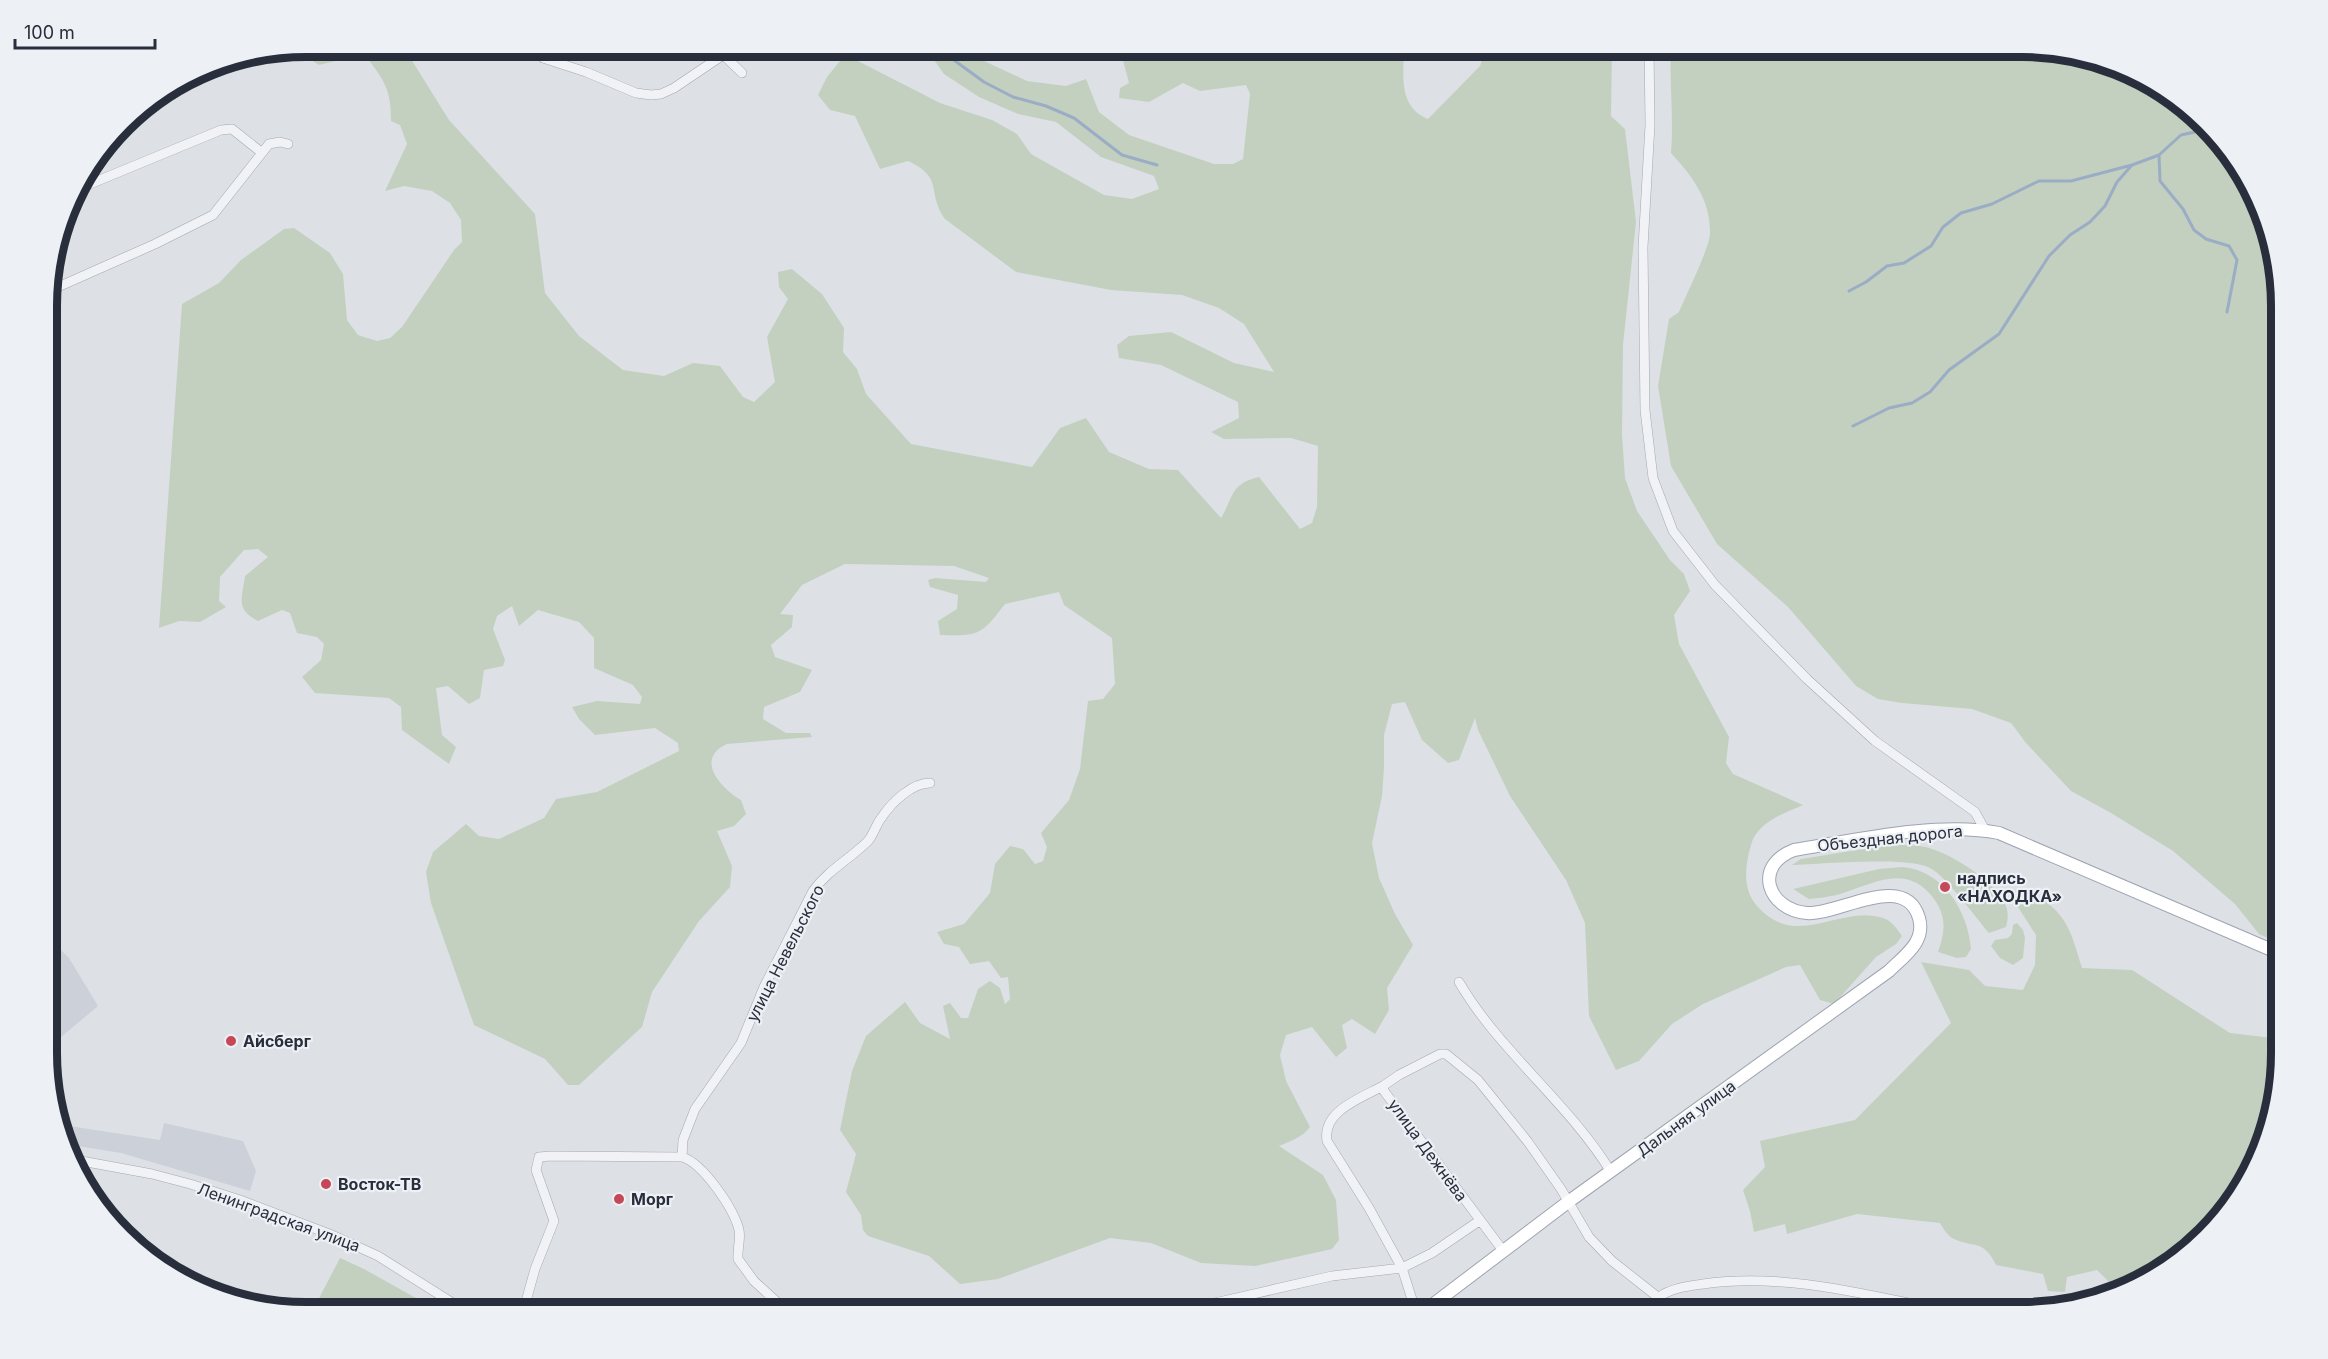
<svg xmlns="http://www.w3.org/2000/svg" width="2328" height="1359" font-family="Inter,sans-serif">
<rect width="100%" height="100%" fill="#dde1e6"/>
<path fill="#ccd0d8" d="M49 939 69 958 98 1006 49 1047Z
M164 1123 243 1141 256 1171 250 1191 121 1153 71 1145 63 1125 160 1140Z"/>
<path fill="#c3d0bf" d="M306 47H399L406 51 449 120 535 214 545 293 579 336 623 370 664 376 693 363 720 366 743 397 754 402 775 382 767 337 788 299 779 287 778 272 792 269 822 294 844 328 843 352 857 369 866 394 911 444 1032 467 1060 428 1086 418 1109 452 1149 469 1178 470 1221 518C1234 496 1230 484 1259 477L1300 529 1312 523 1317 507 1318 446 1291 438 1224 439 1211 432 1239 418 1238 402 1161 365 1119 358 1117 345 1129 336 1171 332 1234 363 1274 372 1244 324 1219 308 1182 295 1111 290 1016 272 945 219C926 192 945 178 908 161L880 169 855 116 830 110 818 95 827 77 840 61 856 60 940 103 992 120 1017 134 1031 154 1104 195 1132 199 1159 189 1154 176 1101 157 1056 122 1018 114 979 97 944 74 925 47H976L982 60 1027 81 1066 86 1086 79 1099 112 1129 135 1214 164H1233L1243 159 1250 94 1246 85 1200 91 1183 83 1149 102 1119 98 1120 88 1129 83 1121 53 1111 47H1404C1404 74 1397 106 1428 119L1480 66 1486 47H1612L1611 116 1625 129 1636 222 1623 345 1622 435 1625 478 1637 511 1670 560 1684 574 1690 591 1674 615 1679 644 1729 737 1726 763 1733 774 1803 805C1783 814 1757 822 1751 845 1745 865 1742 889 1757 906 1797 951 1840 904 1883 918 1892 921 1897 929 1902 936L1896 944 1876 957 1834 1004 1820 1000 1800 965 1786 967 1703 1004 1672 1024 1639 1061 1616 1070 1589 1016 1585 923 1566 880 1510 796 1478 730 1475 718 1459 760 1448 763 1422 740 1405 702 1392 704 1384 735V768L1382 796 1372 843 1379 878 1395 914 1413 945 1387 988 1389 1010 1375 1034 1352 1019 1342 1025 1347 1048 1336 1057 1312 1027 1286 1035 1280 1055 1286 1081 1310 1127C1302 1138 1290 1141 1279 1146L1323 1175 1336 1200 1339 1240 1332 1249 1255 1266 1201 1263 1151 1243 1110 1238 998 1279 960 1284 929 1256 868 1236 863 1230 861 1215 846 1192 856 1154 840 1130 852 1071 866 1036 905 1002 920 1023 950 1039 943 1006 950 1003 961 1018H968L978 989 990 981 1000 988 1005 1004 1010 999 1008 977 1001 978 989 961 970 964 959 947 944 944 937 932 964 924 990 893 995 864 1010 846 1023 849 1035 864 1043 861 1047 847 1041 833 1069 800 1080 769 1088 701 1103 699 1115 684 1112 638 1064 605 1059 592 1005 604C981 635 980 636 940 635L938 621 957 609 958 595 930 587 928 580 935 578 986 582 989 578 954 566 845 564 802 585 780 614 793 615 792 627 771 645 775 657 812 670 800 692 764 707 763 719 786 733H810L812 737 727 744C694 759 721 788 741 800L746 814 734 826 717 831 732 866 730 887 699 921 652 992 642 1027 579 1085H568L545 1059 474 1025 431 903 426 872 433 852 466 824 479 836 499 839 544 818 556 799 597 792 679 751 678 743 655 728 595 735 579 719 572 707 597 701 640 704 642 697 633 685 594 668V638L579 622 538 610 519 626 512 606 497 616 493 629 505 660 503 666 484 670 480 698 469 704 448 686 436 688 442 735 456 747 449 764 402 730 401 707 389 698 315 693 302 677 321 660 324 644 317 637 297 633 290 613 282 610 258 621C235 609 242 599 245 576L268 557 258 549 244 550 220 577 219 601 226 607 200 622 179 621 159 628 182 304 219 283 241 260 284 229 294 228 330 253 343 274 347 320 358 335 377 341 390 338 402 327 454 250 462 242 461 220 450 203 432 191 404 186 385 191 407 144 400 125 391 121C391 88 384 80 364 54L319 65 294 49Z
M1671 47H2022L2089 55 2152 81 2205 122 2247 176 2281 289V944L2259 934 2235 904 2173 851 2111 813 2071 791 2026 743 2011 723 1972 709 1902 703 1878 699 1856 686 1788 607 1717 544 1671 466 1658 386 1669 319 1679 312C1686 295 1709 249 1710 234 1711 200 1692 176 1671 153 1674 117 1669 82 1671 47Z
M1888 845C1904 845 1920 844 1935 850 1956 857 1996 883 2005 904 2009 912 2008 919 2006 927L1989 933C1976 918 1946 876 1930 868 1908 856 1821 864 1792 865L1801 859Z
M1902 867C1943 870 1968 911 1971 949L1966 957 1957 958 1938 952C1945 932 1947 917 1934 899 1906 861 1872 885 1837 895 1828 897 1818 898 1809 899L1793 889 1879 869Z
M2032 894C2067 911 2071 932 2082 968L2132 970 2230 1033 2281 1039V1070L2247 1183 2205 1237 2152 1278 2116 1289 2097 1270 2067 1277 2065 1292 2048 1291 2043 1274 1996 1265C1983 1238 1974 1249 1952 1238 1947 1235 1943 1228 1940 1223L1857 1214 1787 1234 1785 1224 1754 1232 1750 1211 1743 1190 1765 1167 1760 1141 1855 1120 1951 1023 1921 962 1969 970 1985 986 2023 990 2035 965 2036 935 2016 904 2021 896Z
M2017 923 2023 930 2025 938 2023 958 2013 965 2000 958 1991 946 1995 940 2008 938 2012 934 2013 925Z
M340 1258 364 1269 441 1312 298 1311 303 1298 316 1304Z"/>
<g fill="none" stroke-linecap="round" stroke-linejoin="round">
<path stroke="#9aadc5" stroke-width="3" d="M936 47 984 82 1013 97 1046 106 1074 118 1122 155 1157 165
M2159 155 2160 181 2183 209 2194 230 2206 239 2229 246 2237 260 2227 312
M1849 291 1866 282 1887 266 1904 263 1931 246 1943 227 1961 213 1992 204 2039 181H2071L2132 165
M1853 426 1889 408 1912 403 1930 392 1949 370 1999 334 2049 256 2070 235 2090 222 2105 206 2117 182 2132 165 2159 155 2181 135 2195 132 2198 117"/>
<defs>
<path id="minor" d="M531 47 543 58 586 72 636 93 651 95 661 94 674 88 723 55
M715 47 742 73
M1649 47 1650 125 1643 247 1645 410 1653 478 1673 531 1715 585 1807 679 1875 741 1975 812 1985 830
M73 191 221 130 232 129 261 152
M49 291 155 244 213 215 269 144 280 142 288 144
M1459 982C1500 1052 1568 1102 1611 1172
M1383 1086C1361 1098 1322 1111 1327 1141L1369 1208 1402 1268 1432 1253 1479 1221
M682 1157 683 1140 695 1109 741 1043 764 987 813 891C828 870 850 859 868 841 874 834 876 824 882 817 892 802 912 783 930 783
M76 1160 152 1174 190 1184 240 1200 332 1235 378 1256 467 1312
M1504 1252 1384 1091 1383 1086 1399 1075 1440 1054H1446L1478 1080 1528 1142 1561 1189 1589 1237 1612 1261 1659 1298
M523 1312 535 1269 554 1221 536 1170 539 1157 551 1156 682 1157C703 1163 734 1209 739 1230 741 1239 737 1250 738 1259L754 1281 788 1312
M1175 1312 1332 1276 1402 1268 1416 1312
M1649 1312C1652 1308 1655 1301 1659 1297 1671 1288 1689 1286 1703 1284 1787 1272 1870 1296 1952 1312"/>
<path id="major" d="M1423 1312 1568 1202 1889 971C1904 956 1926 942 1919 918 1905 870 1837 916 1807 913 1768 910 1752 866 1794 850 1855 840 1940 821 1999 833L2281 954"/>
</defs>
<use href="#minor" stroke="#a3a8b0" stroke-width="10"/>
<use href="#major" stroke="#9da5b1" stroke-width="14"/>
<use href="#minor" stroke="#f0f2f5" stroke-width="9"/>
<use href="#major" stroke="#fff" stroke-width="12"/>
</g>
<g fill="#c64856" stroke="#edf0f4" stroke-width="2">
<circle cx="1945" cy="887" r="6"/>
<circle cx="231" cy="1041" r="6"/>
<circle cx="326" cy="1184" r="6"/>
<circle cx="619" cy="1199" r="6"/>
</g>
<g text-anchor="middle" stroke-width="4.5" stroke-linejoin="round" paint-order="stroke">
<g font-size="16" fill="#282e3c" stroke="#edf0f4">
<text transform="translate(1890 838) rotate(-6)" y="6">Объездная дорога</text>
<text transform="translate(785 953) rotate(-63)" y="6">улица Невельского</text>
<text transform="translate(1686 1118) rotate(-36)" y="6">Дальняя улица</text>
<text transform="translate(1428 1150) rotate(54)" y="6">улица Дежнёва</text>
<text transform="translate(279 1217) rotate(20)" y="6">Ленинградская улица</text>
</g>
<g font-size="16" font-weight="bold" fill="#282e3c" stroke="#edf0f4" text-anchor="start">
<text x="1957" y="884">надпись<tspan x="1957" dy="18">«НАХОДКА»</tspan></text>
<text x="243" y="1047">Айсберг</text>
<text x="338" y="1190">Восток-ТВ</text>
<text x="631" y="1205">Морг</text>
</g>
</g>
<path d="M0 0H2328V1359H0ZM306 57H2022A249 249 0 0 1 2271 306V1053A249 249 0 0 1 2022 1302H306A249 249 0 0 1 57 1053V306A249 249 0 0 1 306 57Z" fill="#edf0f4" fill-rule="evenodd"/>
<path fill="none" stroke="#282e3c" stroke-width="8" d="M306 57H2022A249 249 0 0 1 2271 306V1053A249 249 0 0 1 2022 1302H306A249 249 0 0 1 57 1053V306A249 249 0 0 1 306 57Z"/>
<path d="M15 39v9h140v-9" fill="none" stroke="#282e3c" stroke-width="3"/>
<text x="24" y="39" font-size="18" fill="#282e3c" stroke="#edf0f4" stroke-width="4.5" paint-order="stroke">100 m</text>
</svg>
